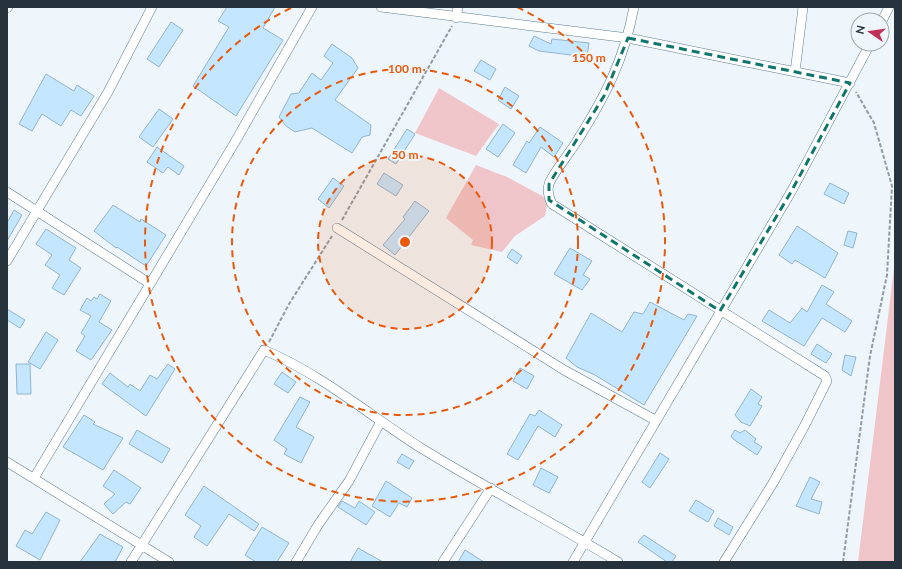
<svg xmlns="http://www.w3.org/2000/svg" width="902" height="569" font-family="Lato,sans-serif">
<rect width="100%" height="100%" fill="#eff6fb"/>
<path fill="#f0c5ca" d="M439 88 499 124 476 156 415 133Z
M476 165 507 177 548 199 545 216 515 236 502 252 471 245 473 240 446 218Z
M895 260V562H858Z"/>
<path fill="#c4e6ff" stroke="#93b4cc" d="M227 7H275L263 28 283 40 236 116 193 86 229 27 218 21Z
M171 22 183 30 159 67 147 59Z
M534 36 551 44 552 39 589 43 587 57 539 51 529 46Z
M332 44 352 58 358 68 335 100 371 125 370 135 362 137 352 153 312 128 295 132 286 126 279 117 291 94 299 93 312 73 321 80 333 63 324 56Z
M481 60 496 69 490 80 474 71Z
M46 74 74 91 77 85 94 96 81 116 71 110 61 126 42 114 32 131 19 124Z
M505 87 519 96 511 109 498 100Z
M159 109 173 119 153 147 139 137Z
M503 124 515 133 498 157 486 149Z
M540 127 563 143 554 157 541 147 526 173 513 165 527 141 529 143Z
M407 129 415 134 396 164 388 159Z
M157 147 184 166 179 175 168 167 163 173 147 162Z
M384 173 403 185 396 196 377 184Z
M333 178 344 186 329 208 318 199Z
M830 183 849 193 844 204 824 194Z
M415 201 429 211 395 255 383 245 405 219 403 217Z
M113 205 140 222 141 219 166 235 146 266 117 247 116 248 94 231Z
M14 210 22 215 7 241V223Z
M797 226 838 253 825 278 795 260 792 264 779 255Z
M46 229 76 248 69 260 81 268 64 295 52 288 60 275 45 265 52 255 36 244Z
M848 231 857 233 853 248 844 245Z
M570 248 592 261 583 275 590 279 582 290 554 274Z
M512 249 522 256 517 264 507 257Z
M822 285 834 292 826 304 852 321 845 332 822 318 804 346 762 321 769 310 790 323 802 308 807 312Z
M100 294 111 301 99 322 112 330 91 360 76 351 85 336 81 333 91 316 80 310 87 298 91 301 94 297 97 299Z
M650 302 684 320 688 314 697 316 644 405 595 375 577 367 566 358 591 313 622 332 634 312 643 314Z
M7 309 25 320 20 328 7 320Z
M46 332 58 340 40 369 28 362Z
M817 344 832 354 826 363 811 354Z
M845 355 856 357 851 376 842 370Z
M16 364H30L31 394H17Z
M168 364 175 369 146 416 102 384 110 373 128 387 130 384 140 391 150 375 157 379Z
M520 368 534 376 527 389 513 381Z
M282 372 296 382 288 393 274 384Z
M751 389 762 397 758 404 762 406 750 426 741 422 735 415Z
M300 397 310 402 296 427 314 437 301 463 284 454 287 449 274 440Z
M539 410 562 425 555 437 538 426 518 460 507 454 530 414 535 416Z
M84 415 95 422 93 424 123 438 103 470 63 447Z
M137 430 170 449 162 463 129 444Z
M735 430 740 433 745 430 756 439 754 442 762 447 757 455 733 439 731 436Z
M660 453 669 459 650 488 642 482Z
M402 454 414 461 409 469 397 462Z
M541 468 558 477 549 493 533 485Z
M114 470 141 488 130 504 126 502 113 514 104 504 115 494 103 486Z
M810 477 820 482 811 499 822 502 819 514 796 506Z
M386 481 412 498 407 507 399 503 390 517 372 506Z
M204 486 259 524 254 531 229 514 207 546 194 537 201 526 185 515Z
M696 500 714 511 708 522 689 511Z
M342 501 355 508 359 501 375 512 366 525 338 507Z
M46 512 60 520 40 560 16 546 25 530 32 534Z
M718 518 733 527 729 535 714 526Z
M262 527 289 543 277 562H256L245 555Z
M100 534 123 547 115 562H80Z
M644 535 676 556 672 562H667L638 542Z
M358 548 383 562H350Z
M465 550 484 562H458Z"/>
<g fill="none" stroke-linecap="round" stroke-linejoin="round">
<defs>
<path id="minor" d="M381 7 628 38 850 83
M634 7C624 60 606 95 577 141 570 153 554 171 549 184 547 191 549 198 552 204L825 376 827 381 805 425 773 483 724 562
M7 8 8 7
M456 18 458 7
M882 21 889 7
M795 72 803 7
M7 192 149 283
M337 228 564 370 655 420
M7 261 108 92 152 7
M7 462 169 562
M34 478 235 142 312 7
M131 562 264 350C321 374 369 415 421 448 486 488 554 523 618 562
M296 562 318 525 349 481 381 421
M443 562 491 488
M573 562 791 192 870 44"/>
</defs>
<use href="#minor" stroke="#5d7c92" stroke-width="10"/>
<path stroke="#919ba3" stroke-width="2" stroke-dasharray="4 2" stroke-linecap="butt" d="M342 220 452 26
M269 342 289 304 332 236
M843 562 870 356 887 275 892 186 874 123 856 92"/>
<use href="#minor" stroke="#fff" stroke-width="9"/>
</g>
<path fill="none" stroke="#0f766e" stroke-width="3" stroke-dasharray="8 5" stroke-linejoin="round" d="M628 38 850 83 791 192 720 311 549 200V184L604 96Z"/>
<circle cx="405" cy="242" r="87" fill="#e8590c" fill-opacity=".12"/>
<g fill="none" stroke="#e8590c" stroke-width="2" stroke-dasharray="7 5">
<circle cx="405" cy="242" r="87"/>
<circle cx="405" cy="242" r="173"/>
<path d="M517 7A260 260 0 1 1 293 7"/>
</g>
<circle cx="405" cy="242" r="6" fill="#e8590c" stroke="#eff6fb" stroke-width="2"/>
<g font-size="12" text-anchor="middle" font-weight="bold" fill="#e8590c" stroke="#eff6fb" stroke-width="4" stroke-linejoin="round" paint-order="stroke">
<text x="589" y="62">150 m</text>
<text x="405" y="73">100 m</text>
<text x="405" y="159">50 m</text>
</g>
<rect width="902" height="569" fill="none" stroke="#26333d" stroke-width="16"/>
<g transform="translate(870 32) rotate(283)"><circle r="19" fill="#eff6fb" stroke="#9fa8af"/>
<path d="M0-3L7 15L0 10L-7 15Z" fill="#c03056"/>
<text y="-6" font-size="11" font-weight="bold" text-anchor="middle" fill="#26333d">N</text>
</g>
</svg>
